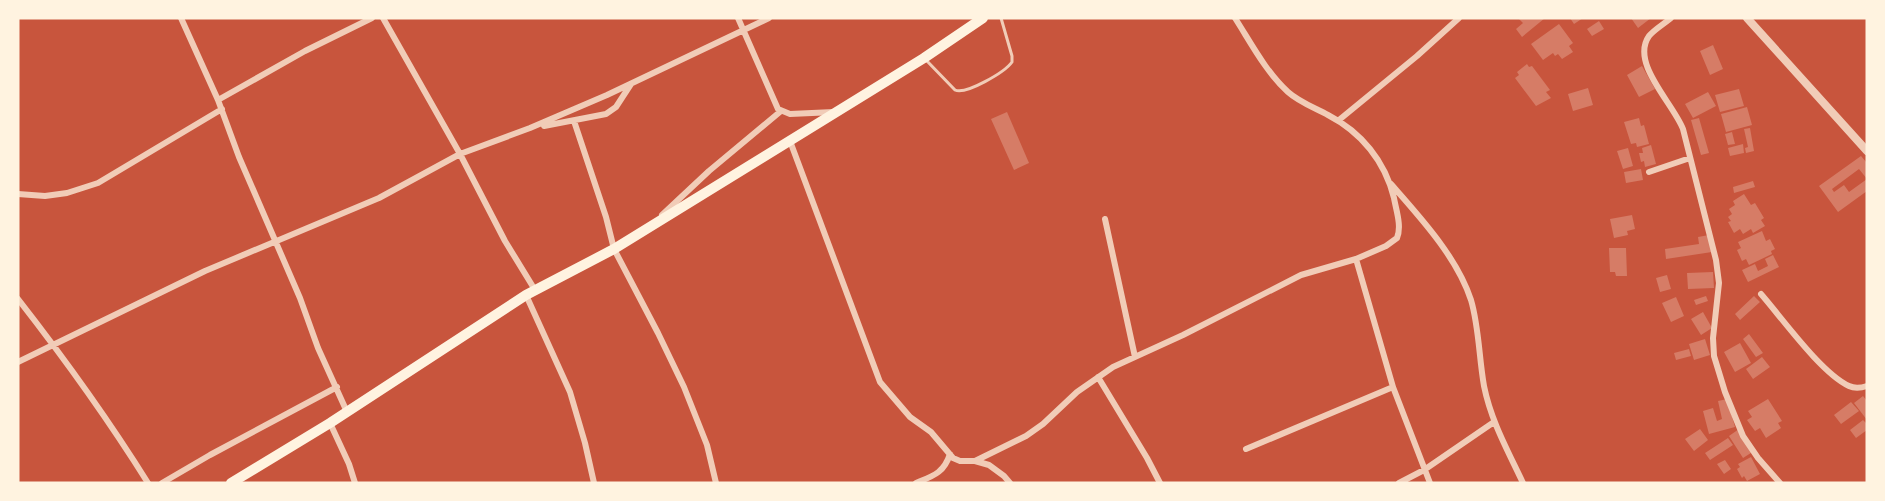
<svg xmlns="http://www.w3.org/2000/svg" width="1885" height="501" font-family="'Noto Sans',sans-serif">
<rect width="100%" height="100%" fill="#c8553d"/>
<path fill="#d67c66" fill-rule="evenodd" d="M1518 18H1545L1522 37 1516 29 1523 23Z
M1570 18H1583L1574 24Z
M1631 18H1651L1638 28Z
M1599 21 1604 29 1592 36 1587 29Z
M1559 24 1573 43 1569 46 1573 52 1562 59 1558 54 1555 56 1553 53 1543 60 1531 44Z
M1713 45 1723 69 1710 75 1700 51Z
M1527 64 1529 67 1532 66 1550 90 1546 92 1551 98 1536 106 1515 78 1519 75 1517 72Z
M1642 66 1655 89 1639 97 1627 75Z
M1588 88 1593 105 1573 111 1568 94Z
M1739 89 1744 106 1720 112 1715 95Z
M1708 92 1716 106 1693 118 1685 104Z
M1747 107 1752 125 1726 132 1721 114Z
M1007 112 1029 163 1014 170 991 119Z
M1639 118 1641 126 1644 125 1649 144 1637 147 1636 143 1631 144 1624 122Z
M1699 118 1709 153 1701 155 1691 120Z
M1750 128 1754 151 1746 153 1745 148 1748 147 1744 129Z
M1732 132 1735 144 1728 145 1725 134Z
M1743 144 1744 153 1730 156 1728 148Z
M1651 145 1656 164 1645 167 1644 161 1641 162 1639 153H1643L1642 148Z
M1628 148 1633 166 1623 169 1617 151Z
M1861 156 1867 163V191L1838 212 1819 186ZM1859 169 1867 179 1849 192 1844 185 1834 192 1832 189Z
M1641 169 1643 180 1626 183 1624 172Z
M1753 181 1755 187 1734 193 1733 187Z
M1744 194 1751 205 1755 203 1764 218 1761 220 1765 226 1753 233 1751 229 1743 234 1740 229 1734 233 1728 222 1731 221 1728 217 1732 214 1729 209 1735 205 1733 201Z
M1632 215 1635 229 1627 231 1628 235 1614 238 1610 219Z
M1762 231 1766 241 1770 239 1775 249 1771 251 1772 254 1749 265 1746 259 1742 261 1737 250 1741 248 1738 242Z
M1709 235 1712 252 1666 259 1665 249 1699 244 1698 237Z
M1609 248H1626L1627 276H1616L1615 272H1610Z
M1773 255 1779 267 1748 282 1742 270 1755 264 1758 271 1768 266 1765 259Z
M1713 272 1714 288 1688 289 1687 273Z
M1667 275 1671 289 1660 292 1656 278Z
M1706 296 1708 301 1696 305 1694 300Z
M1754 296 1760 302 1740 320 1735 314Z
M1676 297 1684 316 1671 322 1662 303Z
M1703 312 1712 328 1701 335 1691 319Z
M1749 334 1763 353 1756 357 1743 339Z
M1705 339 1710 355 1694 360 1689 344Z
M1740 343 1751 363 1735 372 1724 352Z
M1689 349 1691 356 1676 360 1674 353Z
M1762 357 1770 367 1753 379 1746 369Z
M1863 396 1867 401V420L1854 403Z
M1727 399 1735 427 1709 434 1703 411 1713 408 1717 421 1722 419 1718 401Z
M1768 399 1782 421 1778 423 1781 428 1766 438 1760 428 1755 431 1747 420 1752 417 1748 411Z
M1851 402 1859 411 1841 424 1834 415Z
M1863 420 1867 424V430L1856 438 1850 430Z
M1700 429 1708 440 1694 451 1685 439Z
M1739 429 1754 451 1743 458 1729 436Z
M1728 438 1733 445 1710 460 1705 453Z
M1751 457 1760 474 1747 481 1744 476 1742 478 1737 469 1740 467 1738 464Z
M1725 460 1731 469 1724 474 1717 464Z"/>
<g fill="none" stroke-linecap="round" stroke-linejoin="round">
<path stroke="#f1ccb7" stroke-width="3" d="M926 60 955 90C966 95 1005 72 1012 62V56L1001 18"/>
<path stroke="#f1ccb7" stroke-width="6" d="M181 18 218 100 239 157 300 298 318 348 347 412
M383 18 460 154 505 241 535 290
M738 18 778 109 790 114 834 112
M1671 18C1664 24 1655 29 1649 36 1630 63 1673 103 1683 129L1716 260 1719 283 1713 338 1714 356 1725 392 1743 436 1758 458 1780 483
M218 100 305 51 372 18
M1339 120 1417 56 1459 18
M574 121 606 217 614 249 658 333 684 387 707 445 716 483
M544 126 606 114 616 107 631 84
M790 141 880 382 910 417 931 432 953 458 960 461H975L989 465 1004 476 1010 483
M1649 172 1690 158
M1391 184C1420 217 1457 257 1471 300 1479 327 1479 358 1484 386 1491 421 1508 451 1523 483
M18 194 45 196 67 193 98 183 222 109
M662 215 709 171 781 111
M1105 219 1135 357
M1356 259 1393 387 1430 483
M1761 294C1782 318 1821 373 1849 386 1855 389 1861 388 1867 386
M526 295 570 392 585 443 594 483
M18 299C64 358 108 419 148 483
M18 362 205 271 379 198 460 154 530 128 607 95 769 18
M1098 377 1147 458 1160 483
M330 423 349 464 355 483
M1246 449 1393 387
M975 461 1026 436 1043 424 1077 392 1113 367 1183 335 1301 275 1356 259 1386 246 1397 238C1402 226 1396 210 1394 198 1385 161 1361 132 1328 115 1315 108 1299 102 1288 92 1266 72 1251 43 1235 18
M162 483 210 455 337 387
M916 483C933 476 944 473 950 454
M1399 483 1424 470 1494 422"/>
<path stroke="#f1ccb7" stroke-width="8" d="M1747 18 1867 151"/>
<path stroke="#fff3e0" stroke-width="10" d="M231 483 330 423 526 295 614 249 924 58 983 18"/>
</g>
<rect width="1885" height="501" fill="none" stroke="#fff3e0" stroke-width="39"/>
</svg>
